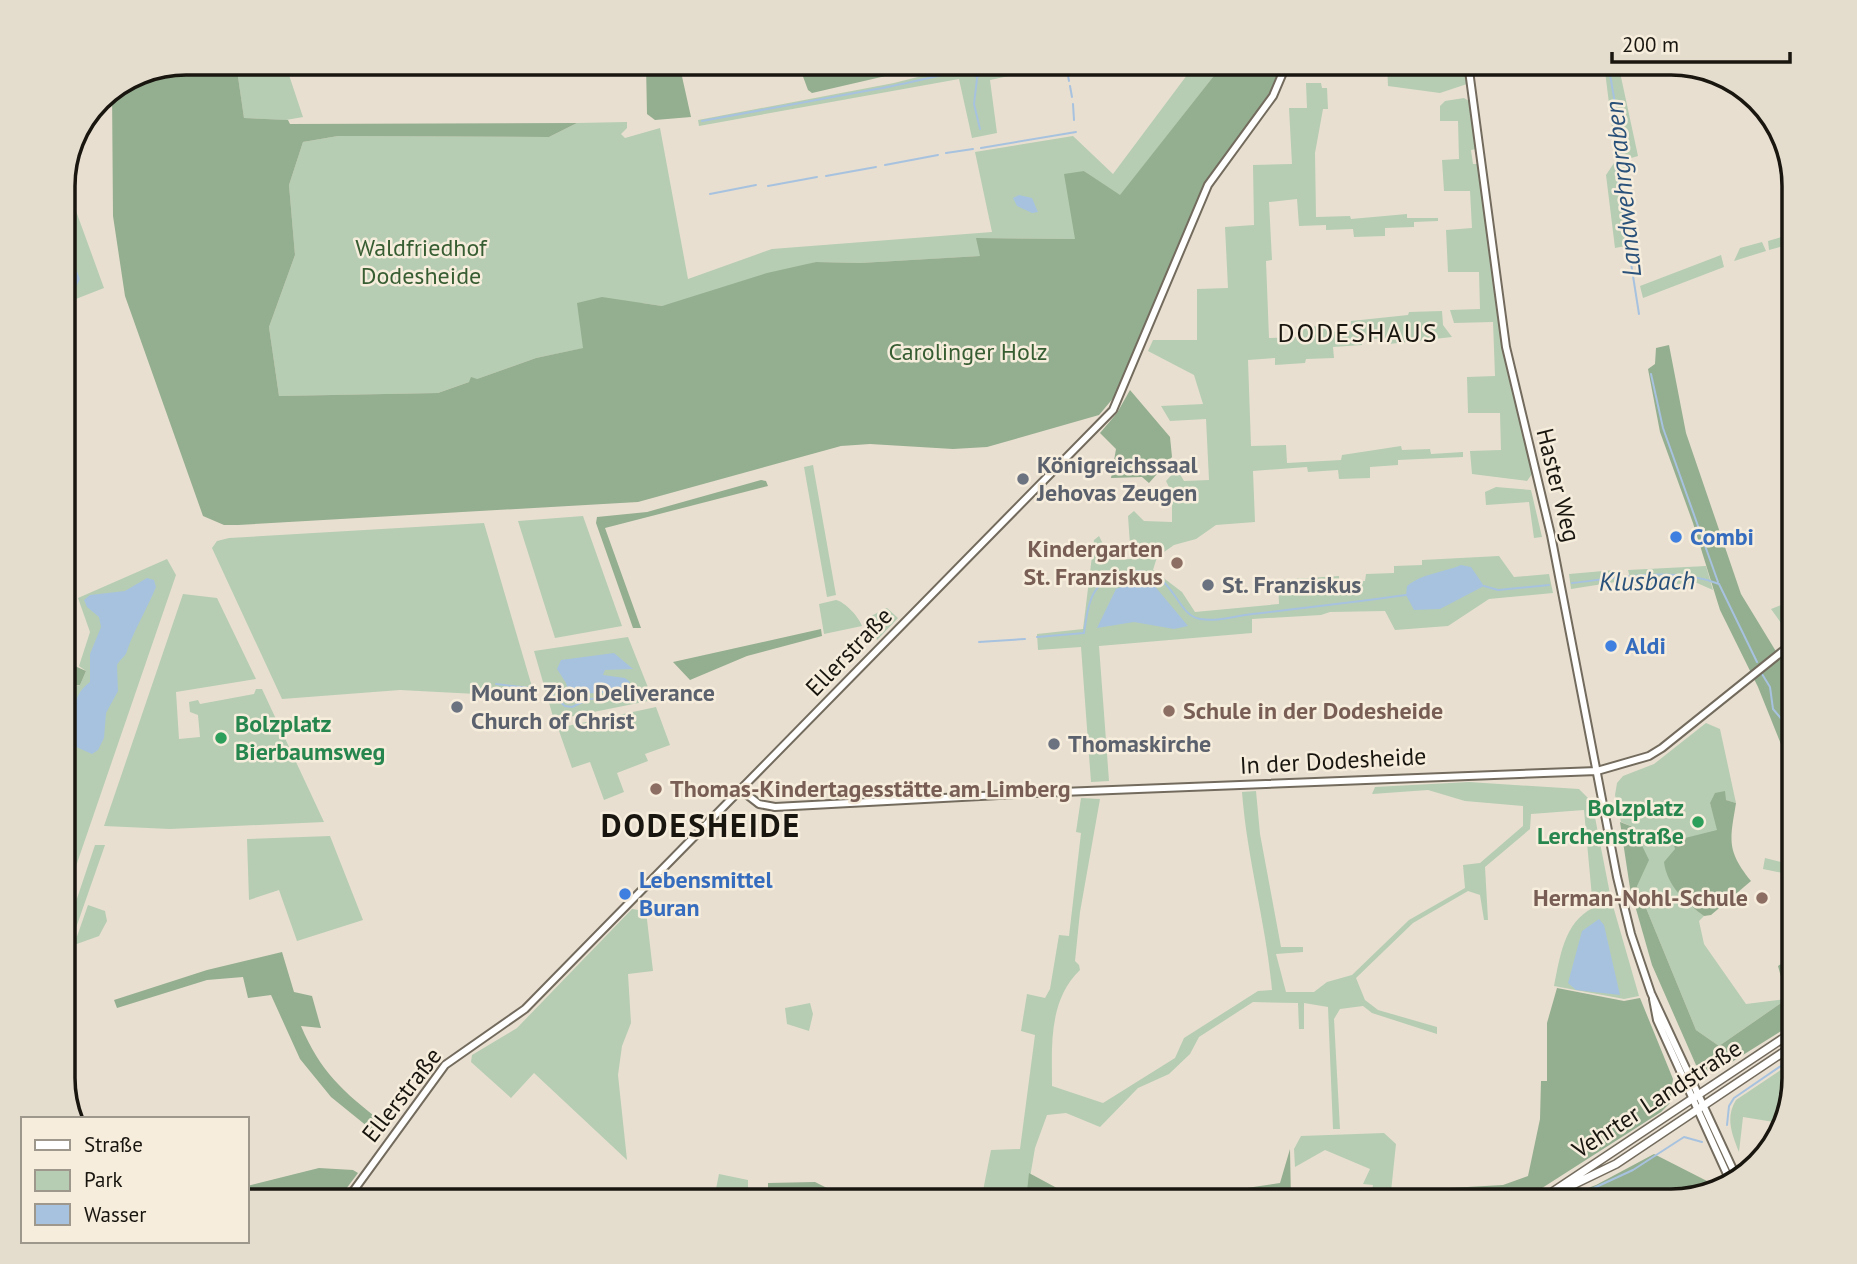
<svg xmlns="http://www.w3.org/2000/svg" width="1857" height="1264" font-family="'PT Sans',sans-serif">
<rect width="100%" height="100%" fill="#e8dfd0"/>
<path fill="#b6cdb3" d="M236 63H285L303 117 286 120 244 118Z
M973 63 1060 65 990 80 997 133 972 138 959 79 699 126 698 120 894 83Z
M1196 63H1224L1120 196 1084 171 1076 239 977 238 981 256 860 263 816 262 676 304 662 306 642 303 584 348 536 358 438 393 279 396 269 327 295 255 289 185 303 142 338 136 549 137 577 123 627 122V128L621 134 625 138 660 128 688 279 772 249 992 232 975 152 1073 136 1113 174Z
M1387 63H1464L1467 84 1440 93 1388 86Z
M1604 63H1618L1638 156 1628 159 1630 168 1618 171 1631 245 1615 248 1606 175 1616 160Z
M1306 83H1321L1322 88H1327L1328 109H1323L1315 153 1316 217 1350 216 1351 219 1407 214V218H1438V221L1414 222V227L1385 228V236L1354 237 1353 229 1326 230V225L1299 226 1297 199 1269 202 1272 260 1266 261 1269 338 1296 337V327L1327 326 1328 332 1351 331V321L1408 315 1409 312 1442 311 1443 325 1452 337 1389 344 1388 338 1362 340V345L1333 347 1334 358 1306 359 1305 363 1275 365V358L1248 360 1251 446 1286 445 1287 463 1341 460 1342 455 1401 446 1402 450 1430 449 1431 454 1463 452V457L1398 460V465L1370 467V478L1339 479 1338 470 1308 472 1307 467 1253 471 1255 522 1216 525 1196 539 1174 545 1157 557 1153 570 1182 592 1195 612 1279 604 1278 580 1339 576V582L1365 581 1366 574 1394 573V566L1422 565V560L1499 556 1514 577 1549 574 1553 593 1489 599 1448 626 1395 630 1385 611 1330 612 1321 615 1252 619V633L1099 646 1109 781 1091 782 1081 647 1038 650 1037 634 1083 629 1094 540 1099 536 1111 560 1131 559 1128 516 1134 511 1144 521 1172 522V493L1166 481 1177 469 1184 481 1209 480 1206 419 1170 421 1161 406 1203 404 1194 375 1148 351 1153 340H1197V289L1228 288 1225 227 1254 225 1253 165 1292 164 1289 108H1307Z
M1464 98 1469 101 1476 149 1471 150 1473 164H1478L1507 369 1532 474 1527 481 1472 474 1470 451 1501 450 1500 413H1468L1467 377 1495 376 1493 322 1454 323 1450 310 1480 309 1479 272H1448L1446 230 1472 228 1470 191H1444L1442 160 1459 159 1458 121H1440V106L1445 101Z
M1765 114 1781 132 1786 152 1776 154Z
M68 189 104 288 63 304V192Z
M1792 234 1794 243 1769 250 1768 241Z
M1762 242 1766 251 1734 261 1740 248Z
M1721 255 1724 267 1643 298 1640 286Z
M813 465 836 595 827 597 804 467Z
M1496 487 1531 490 1542 537 1534 538 1529 502 1486 505 1485 492Z
M583 516 622 626 555 638 518 521Z
M484 523 535 697 400 690 282 699 212 548 217 541 229 538Z
M167 559 176 575 63 904V713L72 688 80 685 86 671 79 666 90 632 78 598Z
M1706 566 1713 590 1697 583 1632 586 1628 570Z
M1615 570 1622 581 1571 589 1569 574Z
M183 594 217 598 256 679 176 692 179 739 200 737 198 715 190 712 189 702 198 700 200 704 254 694 256 689H262L324 822 170 829 104 826Z
M836 600C845 602 859 617 862 626L824 634 819 604Z
M1794 600V635L1791 637 1771 609Z
M887 608 898 618 877 640 869 617Z
M628 637 653 700 554 720 534 651Z
M656 707 670 745 645 754 648 761 617 773 624 792 604 800 590 762 572 768 558 728Z
M1706 723 1720 729 1736 803 1726 800 1710 803 1718 830 1688 904 1704 916 1699 921 1704 944 1746 1004 1787 999 1719 1046 1696 1030 1637 886 1633 827 1621 822 1615 795 1617 783 1623 776 1654 764Z
M1469 782 1579 789 1592 802 1611 899 1639 996 1624 999 1554 986C1560 957 1564 922 1593 908L1584 810 1531 814 1530 829 1485 867 1488 920H1484L1480 895 1468 891 1413 923 1356 978 1365 1000 1378 1010 1437 1027V1034L1372 1013 1363 1006 1340 1009 1334 1019 1340 1129H1333L1328 1007 1304 1003V1029H1299L1298 1003 1253 1002 1199 1037 1190 1054 1169 1074 1138 1088 1100 1127 1066 1113 1047 1115 1035 1148 1026 1201H981L991 1150 1020 1149 1035 1035 1021 1031 1027 994 1045 998 1050 989 1059 935 1069 936 1081 833 1076 832 1081 798 1100 799 1080 912 1075 961 1079 965 1080 970C1048 1001 1052 1046 1052 1086L1103 1103 1175 1058 1184 1038 1258 991 1272 990C1266 923 1247 859 1242 792L1256 791 1260 834 1281 947H1303V952L1276 954 1286 992H1314L1327 982 1352 975 1409 920 1465 888 1463 865 1480 863 1523 826V806L1465 801 1428 790 1372 794 1375 787Z
M330 836 363 920 297 941 279 890 249 900 247 839Z
M95 845H105L63 965V940Z
M1765 858 1785 863 1783 873 1763 869Z
M88 905 105 911 107 921 99 936 74 945Z
M632 909 646 911 653 971 628 974 631 1023 622 1046 618 1075 627 1160 534 1073 511 1098 471 1062 472 1055 517 1028Z
M810 1003 813 1014 809 1031 787 1024 785 1008Z
M1794 1061V1078L1780 1123 1743 1117 1739 1152C1732 1134 1725 1118 1736 1100Z
M1384 1133 1396 1144 1390 1201H1370L1373 1185 1363 1184 1370 1169 1325 1150 1295 1167 1294 1149 1301 1136Z
M719 1174 748 1180V1201H698V1195L715 1194Z"/>
<path fill="#94ae90" d="M187 63H236L244 118 288 120 290 124 577 123 549 137 338 136 303 142 289 185 295 255 269 327 279 396 438 393 469 382 471 377 477 379 536 358 583 348 577 303 602 297 662 306 767 273 816 262 860 263 980 256 976 238 1075 239 1064 174 1084 171 1120 195 1224 63H1282L1270 92 1202 189 1115 396 1099 415 987 447 953 449 870 444 841 446 638 502 238 525H224L203 516 125 296 113 216 112 90 140 72Z
M656 63H679L691 117 655 120 647 114 646 65Z
M798 63H942L812 93 808 90Z
M1669 345 1686 433 1741 594 1794 681V788L1789 764 1758 687 1720 610 1693 523 1660 432 1648 369 1655 364 1656 348Z
M1130 390 1170 437 1172 457 1149 483 1142 477 1111 478 1116 449 1100 433 1117 413Z
M761 480 766 481 768 486 605 528 641 628H633L596 523 597 517 647 512Z
M821 629 822 636 747 656 690 680 673 662Z
M63 655 68 663 86 671 80 685 63 687Z
M1725 791 1726 800 1736 803C1730 840 1726 850 1751 881L1711 915 1704 916C1686 903 1667 886 1664 862L1675 849 1673 841 1717 830 1710 803 1715 793Z
M1620 822 1633 827 1649 860 1637 886 1696 1030 1719 1046 1787 999 1778 966 1794 955V1023L1719 1070 1705 1071 1696 1065 1652 965 1630 888Z
M282 952 294 992 312 996 321 1028 301 1026C320 1071 343 1092 381 1121L373 1131 331 1097 300 1059 271 995 248 998 243 977 207 980 117 1008 114 1000 207 970Z
M1557 988 1624 1001 1640 998 1673 1079 1670 1103 1661 1112 1528 1197 1507 1201H1395L1396 1191 1503 1185 1528 1176 1540 1119 1541 1081H1547V1023Z
M1290 1149 1291 1201H1159L1280 1183Z
M1654 1154 1707 1181 1705 1193 1671 1201H1553L1596 1185Z
M319 1168 353 1170 358 1173 337 1201H247V1186Z
M1029 1173 1081 1201H1026Z
M815 1182 853 1201H768V1183Z"/>
<path fill="#a7c2df" d="M977 63H1025L984 72 977 79 973 74 962 71Z
M1019 195 1032 198 1038 212 1032 213 1017 206 1013 198Z
M63 235 80 279 76 287H63Z
M1461 565 1471 567 1484 586 1440 609 1414 610 1406 595 1407 586C1423 573 1442 573 1461 565Z
M147 578 154 580 156 587C147 609 134 630 127 651 126 656 120 659 117 665L118 691 106 713 104 738 98 750 92 754 63 741C74 720 70 696 90 682V654L101 627 99 617 87 607 84 600 90 595 125 591Z
M1138 580 1153 584 1188 626 1174 629 1134 622 1097 628 1116 589Z
M614 653 633 669 605 670 603 675 625 678 630 682 627 692 569 694 566 683 557 669 561 660Z
M1599 919 1604 925 1620 995 1576 990 1568 983 1582 931Z"/>
<g fill="none" stroke-linecap="round" stroke-linejoin="round">
<path stroke="#a7c2df" stroke-width="2" d="M1066 63V64
M1608 63 1622 144 1616 168 1639 314
M1067 70 1069 81
M977 79 974 104 980 129
M1070 86 1072 97
M1073 104 1074 120
M702 121 871 90C901 85 930 77 962 71
M981 148 1076 132
M946 153 973 149
M885 165 938 155
M826 176 876 167
M768 186 817 177
M710 194 756 185
M1651 374 1663 428 1718 582
M1572 583C1618 578 1675 566 1719 584L1757 662
M1484 586 1498 590 1549 585
M1037 637 1084 633C1089 599 1091 579 1130 572 1174 565 1174 615 1200 619 1218 622 1234 616 1252 614 1304 608 1355 602 1406 595
M979 642 1025 639
M1762 674 1770 687 1773 709 1784 722 1785 742 1794 758
M496 684 530 688
M549 692 565 706 572 707 589 699 649 696
M1727 1125 1729 1106 1734 1098 1794 1057
M1570 1199 1633 1170 1684 1137 1702 1142"/>
<defs>
<path id="tertiary" d="M1468 63 1506 347 1551 535 1617 877 1631 934 1651 993 1737 1178
M741 790 759 804 775 807 1036 793 1597 771 1649 756 1662 748 1794 642
M1653 999 1657 1020 1731 1183
M346 1201 445 1065 525 1009 1113 410 1208 185 1273 96 1287 63"/>
<path id="secondary" d="M1556 1193 1616 1164 1794 1045
M1542 1199 1794 1031"/>
</defs>
<use href="#tertiary" stroke="#736b5d" stroke-width="10"/>
<use href="#secondary" stroke="#736b5d" stroke-width="10"/>
<use href="#tertiary" stroke="#fff" stroke-width="6"/>
<use href="#secondary" stroke="#fff" stroke-width="7"/>
</g>
<g fill="#6b7280" stroke="#f6eddd" stroke-width="2.5">
<circle cx="1023" cy="479" r="7"/>
<circle cx="1208" cy="585" r="7"/>
<circle cx="457" cy="707" r="7"/>
<circle cx="1054" cy="744" r="7"/>
</g>
<g fill="#3f7fe0" stroke="#f6eddd" stroke-width="2.5">
<circle cx="1676" cy="537" r="7"/>
<circle cx="1611" cy="646" r="7"/>
<circle cx="625" cy="894" r="7"/>
</g>
<g fill="#8d6e63" stroke="#f6eddd" stroke-width="2.5">
<circle cx="1177" cy="563" r="7"/>
<circle cx="1169" cy="711" r="7"/>
<circle cx="656" cy="789" r="7"/>
<circle cx="1762" cy="898" r="7"/>
</g>
<g fill="#2e9e5b" stroke="#f6eddd" stroke-width="2.5">
<circle cx="221" cy="738" r="7"/>
<circle cx="1698" cy="822" r="7"/>
</g>
<g text-anchor="middle" stroke-width="5" stroke-linejoin="round" paint-order="stroke">
<g font-size="24" fill="#375d32" stroke="#f6eddd">
<text x="421" y="256">Waldfriedhof<tspan x="421" dy="28">Dodesheide</tspan></text>
<text x="968" y="360">Carolinger Holz</text>
</g>
<g font-size="24" font-weight="bold" fill="#5b616d" stroke="#f6eddd" text-anchor="start">
<text x="1037" y="473">Königreichssaal<tspan x="1037" dy="28">Jehovas Zeugen</tspan></text>
<text x="1222" y="593">St. Franziskus</text>
<text x="471" y="701">Mount Zion Deliverance<tspan x="471" dy="28">Church of Christ</tspan></text>
<text x="1068" y="752">Thomaskirche</text>
</g>
<g font-size="24" fill="#191610" stroke="#f6eddd">
<text transform="translate(1558 485) rotate(76)" y="8">Haster Weg</text>
<text transform="translate(849 652) rotate(-46)" y="8">Ellerstraße</text>
<text transform="translate(1333 761) rotate(-3)" y="8">In der Dodesheide</text>
<text transform="translate(402 1095) rotate(-52)" y="8">Ellerstraße</text>
<text transform="translate(1657 1099) rotate(-33)" y="8">Vehrter Landstraße</text>
</g>
<g font-size="24" font-weight="bold" fill="#366cbe" stroke="#f6eddd" text-anchor="start">
<text x="1690" y="545">Combi</text>
<text x="1625" y="654">Aldi</text>
<text x="639" y="888">Lebensmittel<tspan x="639" dy="28">Buran</tspan></text>
</g>
<g font-size="24" font-weight="bold" fill="#785e54" stroke="#f6eddd" text-anchor="end">
<text x="1163" y="557">Kindergarten<tspan x="1163" dy="28">St. Franziskus</tspan></text>
<text x="1183" y="719" text-anchor="start">Schule in der Dodesheide</text>
<text x="670" y="797" text-anchor="start">Thomas-Kindertagesstätte am Limberg</text>
<text x="1748" y="906">Herman-Nohl-Schule</text>
</g>
<g font-size="24" font-weight="bold" fill="#27864d" stroke="#f6eddd" text-anchor="start">
<text x="235" y="732">Bolzplatz<tspan x="235" dy="28">Bierbaumsweg</tspan></text>
<text x="1684" y="816" text-anchor="end">Bolzplatz<tspan x="1684" dy="28">Lerchenstraße</tspan></text>
</g>
<g font-size="26" font-style="italic" fill="#2a517a" stroke="#f6eddd">
<text transform="translate(1623 189) rotate(-96)" y="9">Landwehrgraben</text>
<text transform="translate(1647 581) rotate(-1)" y="9">Klusbach</text>
</g>
<g font-size="26" letter-spacing="2" fill="#191610" stroke="#f6eddd">
<text x="1358" y="342">DODESHAUS</text>
</g>
<g font-size="32" font-weight="bold" letter-spacing="2" fill="#191610" stroke="#f6eddd">
<text x="701" y="837">DODESHEIDE</text>
</g>
</g>
<path d="M0 0H1857V1264H0ZM186 75H1671A111 111 0 0 1 1782 186V1078A111 111 0 0 1 1671 1189H186A111 111 0 0 1 75 1078V186A111 111 0 0 1 186 75Z" fill="#e4dccd" fill-rule="evenodd"/>
<path fill="none" stroke="#191610" stroke-width="3.5" d="M186 75H1671A111 111 0 0 1 1782 186V1078A111 111 0 0 1 1671 1189H186A111 111 0 0 1 75 1078V186A111 111 0 0 1 186 75Z"/>
<rect x="21" y="1117" width="228" height="126" fill="#f6eddd" stroke="#9e978b" stroke-width="2"/>
<rect x="35" y="1140" width="35" height="10" fill="#ffffff" stroke="#9e978b" stroke-width="2"/>
<text x="84" y="1152" font-size="21" fill="#191610">Straße</text>
<rect x="35" y="1170" width="35" height="21" fill="#b6cdb3" stroke="#9e978b" stroke-width="2"/>
<text x="84" y="1187" font-size="21" fill="#191610">Park</text>
<rect x="35" y="1204" width="35" height="21" fill="#a7c2df" stroke="#9e978b" stroke-width="2"/>
<text x="84" y="1222" font-size="21" fill="#191610">Wasser</text>
<path d="M1612 52v10h178v-10" fill="none" stroke="#191610" stroke-width="3.5"/>
<text x="1622" y="52" font-size="21" fill="#191610" stroke="#f6eddd" stroke-width="5" paint-order="stroke">200 m</text>
</svg>
